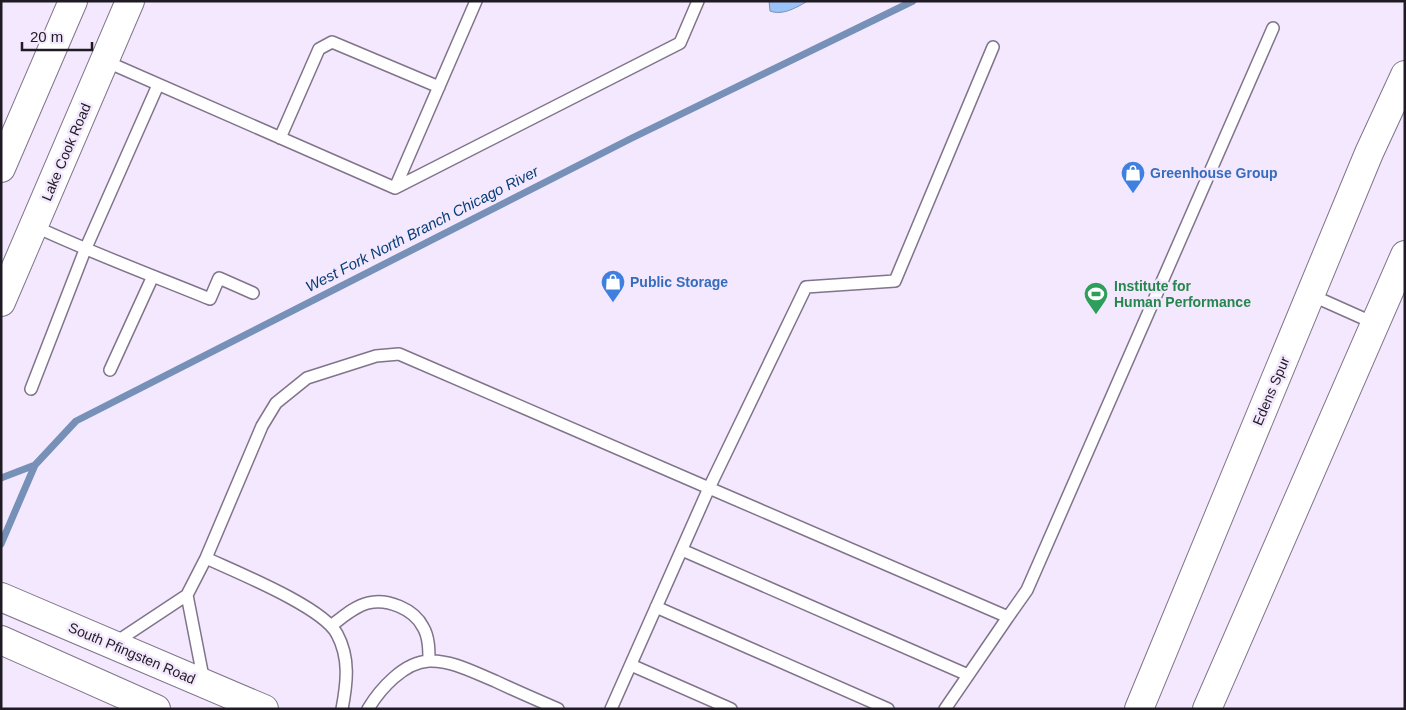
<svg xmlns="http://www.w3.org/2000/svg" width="1406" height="710" font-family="Arial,sans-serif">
<rect width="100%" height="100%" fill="#f3e8fd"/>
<path fill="#9cc3f7" stroke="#7690b7" d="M769 1H808C797 7 783 16 770 11Z"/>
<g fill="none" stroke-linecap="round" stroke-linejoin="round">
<path stroke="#7690b7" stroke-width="7" d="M1 478 35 465
M1 544 35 465 76 421 632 138 913 1"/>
<defs>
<path id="lane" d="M105 61 395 188
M280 138 319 49 332 42 439 87
M395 188 680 43 698 1
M395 188 476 1
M34 226C92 253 151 275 210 299L219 278 253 293
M1311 295 1376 324
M110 370 153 276
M31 389 85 250 158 85
M682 550 968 675
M206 558C236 572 323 607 337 634 350 658 347 683 342 709
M187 595 204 682
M656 607 888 709
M1008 617 1027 590 1273 28
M332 625C343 617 355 606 368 603 387 598 414 609 423 627 429 637 429 650 429 661
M113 644 187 595 206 558 262 426 276 403 307 378 376 356 399 354 709 488 611 709
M631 665 731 709
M368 709C380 689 404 662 429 661 452 660 475 673 495 681 516 691 537 700 558 709
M945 709 1008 617 709 488 806 287 895 281 993 47"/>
<path id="secondary" d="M1 597 264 709
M1 640 156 709"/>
<path id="primary" d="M1 168 73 1
M1 302 130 1"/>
<path id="highway" d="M1139 709 1369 153 1405 75
M1207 709 1405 255"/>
</defs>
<use href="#lane" stroke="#80748a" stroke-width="14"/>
<use href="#secondary" stroke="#80748a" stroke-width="30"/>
<use href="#primary" stroke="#80748a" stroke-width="30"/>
<use href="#highway" stroke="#80748a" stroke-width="30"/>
<use href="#lane" stroke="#fff" stroke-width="11"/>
<use href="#secondary" stroke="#fff" stroke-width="28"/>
<use href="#primary" stroke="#fff" stroke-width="28"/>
<use href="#highway" stroke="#fff" stroke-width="28"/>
</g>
<defs>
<symbol id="shop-pin" viewBox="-11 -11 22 30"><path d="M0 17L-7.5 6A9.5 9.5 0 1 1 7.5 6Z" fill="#3f7fe0" stroke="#f3e8fd"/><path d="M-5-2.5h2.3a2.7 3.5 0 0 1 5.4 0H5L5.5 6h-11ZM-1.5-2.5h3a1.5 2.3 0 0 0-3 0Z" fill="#fff"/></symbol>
<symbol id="stadium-pin" viewBox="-11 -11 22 30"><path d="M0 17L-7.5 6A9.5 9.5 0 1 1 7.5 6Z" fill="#2e9e5b" stroke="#f3e8fd"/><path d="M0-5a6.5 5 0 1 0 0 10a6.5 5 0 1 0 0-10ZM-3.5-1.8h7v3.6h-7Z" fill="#fff"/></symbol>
</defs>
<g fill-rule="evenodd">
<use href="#shop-pin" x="1119" y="159" width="28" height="38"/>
<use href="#shop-pin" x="599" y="268" width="28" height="38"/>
<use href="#stadium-pin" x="1082" y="280" width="28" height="38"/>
</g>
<g text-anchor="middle" stroke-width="5" stroke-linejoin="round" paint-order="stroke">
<g font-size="14" fill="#1f1a23" stroke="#f3e8fd">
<text transform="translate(66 152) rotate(-67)" y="5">Lake Cook Road</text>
<text transform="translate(1271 391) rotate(-67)" y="5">Edens Spur</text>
<text transform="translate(132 653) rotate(23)" y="5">South Pfingsten Road</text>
</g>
<g font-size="14" font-weight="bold" fill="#366cbe" stroke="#f3e8fd" text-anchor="start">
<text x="1150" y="178">Greenhouse Group</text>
<text x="630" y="287">Public Storage</text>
</g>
<g font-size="14" font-weight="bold" fill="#27864d" stroke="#f3e8fd" text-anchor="start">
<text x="1114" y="291">Institute for<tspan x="1114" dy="16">Human Performance</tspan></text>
</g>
<g font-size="15" font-style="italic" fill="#063c78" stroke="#f3e8fd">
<text transform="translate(422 229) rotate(-27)" y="5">West Fork North Branch Chicago River</text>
</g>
</g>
<rect width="1406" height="710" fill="none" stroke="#1f1a23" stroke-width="5"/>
<path d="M22 42v8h70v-8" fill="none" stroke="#1f1a23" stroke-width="2.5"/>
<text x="30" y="42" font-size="15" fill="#1f1a23" stroke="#f3e8fd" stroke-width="4" paint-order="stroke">20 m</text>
</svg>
